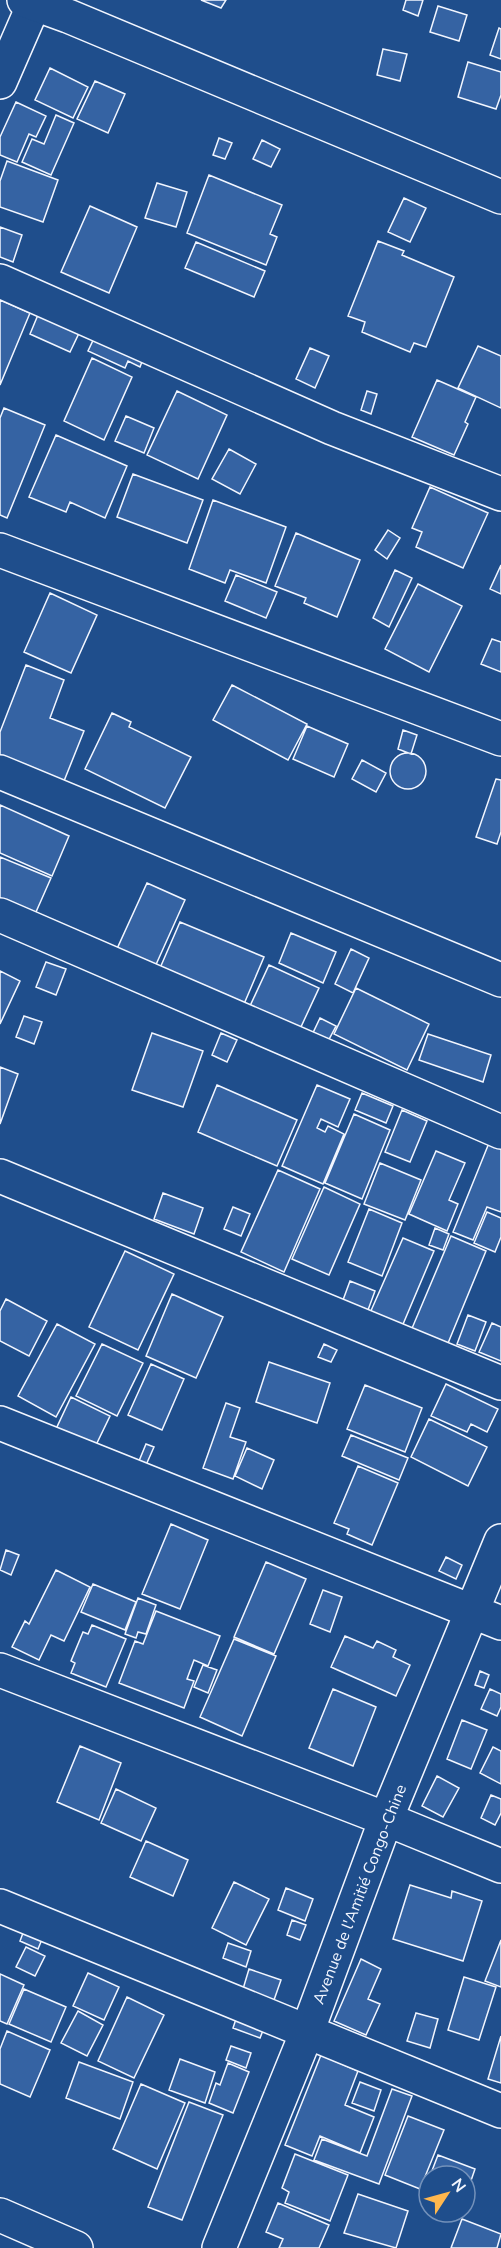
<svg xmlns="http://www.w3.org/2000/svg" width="501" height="2248" font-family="'Nunito Sans',sans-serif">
<rect width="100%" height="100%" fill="#1f4e8c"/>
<path fill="#3563a3" stroke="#f2f6ff" stroke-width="1.5" d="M201 0H226L221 8Z
M406 0H423L418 16 403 10Z
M438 6 467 15 459 41 430 32Z
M499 28 501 29V59L490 55Z
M383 49 407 54 400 81 377 75Z
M468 62 501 72V95L496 109 458 97Z
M50 68 88 87 73 118 35 100Z
M95 81 125 94 108 133 77 119Z
M16 102 46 116 36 137 29 134 17 162 0 155V137Z
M56 115 74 123 51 175 22 162 32 139 44 144Z
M219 138 232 143 225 159 213 155Z
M262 140 280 149 271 167 253 159Z
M7 161 58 180 43 222 0 207V181Z
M209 175 282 205 270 234 277 237 266 265 187 233Z
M157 183 187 192 176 227 145 218Z
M404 198 426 208 410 242 388 232Z
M90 206 137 227 109 293 61 272Z
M0 227 22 235 13 262 0 257Z
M378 241 404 251 402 255 454 277 426 347 414 343 410 352 362 332 365 322 348 316Z
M196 242 265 271 254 297 185 268Z
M0 300 30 313 0 385Z
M40 310 81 329 70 352 30 334Z
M97 332 145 354 140 367 128 361 125 368 88 351Z
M478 346 501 356V408L458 388Z
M310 348 329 356 315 388 296 379Z
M92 358 132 377 104 440 64 421Z
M437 380 476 397 465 422 468 424 454 455 412 437Z
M177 391 227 415 198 479 147 455Z
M367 391 377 394 371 414 361 410Z
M4 408 45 425 7 518 0 515V418Z
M126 416 154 428 144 453 115 441Z
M56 435 127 466 105 518 70 502 66 512 29 497Z
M229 449 256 464 240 494 212 479Z
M133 474 203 500 187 543 117 517Z
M430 487 488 513 463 568 416 547 422 532 412 528Z
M213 500 286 527 266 583 230 570 225 583 189 569Z
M388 530 400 538 387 559 375 550Z
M296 533 360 560 337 617 304 603 306 598 275 586Z
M501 565V594L490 589Z
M395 570 412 578 389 627 373 618Z
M236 575 277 592 266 618 225 601Z
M418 584 462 606 429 672 385 649Z
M50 593 97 615 71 673 24 652Z
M492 639 501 642V672L481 664Z
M26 665 64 680 50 718 84 731 64 781 0 756V732Z
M232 685 307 724 288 760 213 720Z
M112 713 131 722 129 727 191 757 165 808 85 769Z
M307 726 348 744 334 777 293 759Z
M403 730 417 735 411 754 398 749Z
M390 771a18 18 0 1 1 36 0a18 18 0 1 1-36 0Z
M362 760 386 773 376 792 352 779Z
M496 779 501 780V832L497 844 476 837Z
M0 805 69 836 52 876 0 853Z
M0 857 51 878 32 921 0 908Z
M147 883 185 900 154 969 116 951Z
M180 922 264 957 244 1004 160 968Z
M291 933 336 952 323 983 279 963Z
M351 949 369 958 353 993 335 984Z
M46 962 66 969 56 995 36 987Z
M269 965 319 988 300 1029 250 1006Z
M0 971 20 981 0 1024Z
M356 988 429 1024 407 1070 334 1034Z
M24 1016 42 1022 34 1044 16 1037Z
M320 1018 336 1026 326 1045 311 1037Z
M152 1033 203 1051 183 1107 132 1090Z
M221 1033 237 1040 227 1062 212 1055Z
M428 1034 491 1055 483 1082 419 1060Z
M0 1067 18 1074 0 1124Z
M217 1085 297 1120 277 1166 198 1132Z
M317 1085 350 1099 338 1127 321 1119 317 1128 325 1132 328 1126 344 1134 323 1184 282 1166Z
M362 1093 393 1106 386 1123 355 1110Z
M402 1110 427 1121 410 1162 385 1152Z
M354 1114 390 1130 362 1199 325 1183Z
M489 1143 501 1148V1212L487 1207 473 1240 453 1232Z
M436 1151 465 1163 449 1200 458 1204 447 1231 409 1214Z
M380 1163 421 1180 405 1220 364 1204Z
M278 1170 320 1189 284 1272 241 1252Z
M324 1187 360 1204 329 1275 292 1259Z
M163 1193 203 1208 194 1234 154 1219Z
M233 1207 250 1214 241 1236 224 1229Z
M369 1209 402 1223 382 1276 348 1262Z
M487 1212 501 1218V1237L495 1252 474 1243Z
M435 1228 449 1234 443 1250 429 1245Z
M451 1236 486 1251 446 1348 410 1333Z
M403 1238 434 1251 398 1336 366 1322Z
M125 1251 174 1274 138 1350 89 1327Z
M350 1281 375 1291 368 1310 343 1300Z
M172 1294 223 1317 196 1378 146 1356Z
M6 1299 47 1321 29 1356 0 1341V1311Z
M468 1315 486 1322 475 1351 457 1344Z
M492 1323 501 1327V1361L479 1352Z
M57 1324 95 1344 56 1417 18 1396Z
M102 1344 143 1363 117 1416 76 1396Z
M324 1344 337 1350 331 1362 318 1357Z
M269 1362 330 1383 317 1423 256 1402Z
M151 1364 184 1379 162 1430 128 1415Z
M446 1384 498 1409 487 1432 471 1424 467 1432 431 1416Z
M365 1385 422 1408 405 1452 347 1429Z
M71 1397 110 1416 95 1447 56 1429Z
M226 1403 240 1408 230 1437 246 1442 233 1479 203 1468Z
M429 1419 487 1447 468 1486 411 1457Z
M351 1435 408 1458 399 1480 342 1456Z
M146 1444 154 1447 146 1465 139 1461Z
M247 1448 274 1460 262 1489 235 1476Z
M358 1466 398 1483 372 1545 347 1534 349 1529 334 1523Z
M171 1524 208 1540 180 1609 142 1594Z
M6 1550 19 1555 11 1575 0 1570Z
M446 1557 462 1565 456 1579 439 1571Z
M266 1562 306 1579 274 1654 234 1637Z
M56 1570 90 1587 64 1641 51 1635 39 1660 12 1647 25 1621 29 1624Z
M93 1584 136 1602 125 1630 81 1612Z
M323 1590 342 1597 330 1632 310 1624Z
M138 1598 156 1605 146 1634 138 1632 136 1638 125 1634Z
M156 1611 220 1636 208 1666 194 1660 187 1679 194 1681 184 1708 119 1683 135 1641 143 1644Z
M92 1625 126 1639 106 1687 71 1673 75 1663 71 1661 83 1632 88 1634Z
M345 1636 373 1648 377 1641 396 1650 393 1657 410 1665 396 1696 331 1667Z
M234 1639 276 1656 242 1736 200 1717Z
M203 1665 217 1670 208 1693 194 1687Z
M480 1671 489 1675 484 1688 475 1685Z
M333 1689 376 1707 353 1766 309 1748Z
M490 1689 501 1694V1707L497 1716 481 1709Z
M462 1720 487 1730 471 1769 447 1759Z
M80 1746 121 1763 99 1820 57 1802Z
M493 1747 501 1751V1784L480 1773Z
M437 1776 459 1788 443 1817 422 1806Z
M116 1789 156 1808 141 1841 101 1823Z
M491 1795 501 1799V1813L495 1825 481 1818Z
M146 1841 188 1860 173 1896 130 1877Z
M234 1882 269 1899 246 1945 212 1928Z
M410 1885 451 1898 452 1891 482 1901 463 1961 393 1939Z
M286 1888 313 1899 305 1921 278 1910Z
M292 1920 306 1925 300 1940 287 1935Z
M26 1925 45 1932 38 1949 20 1941Z
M501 1940V1987L485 1981Z
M228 1943 251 1951 246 1967 223 1958Z
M26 1947 45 1956 35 1976 16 1967Z
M361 1959 381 1969 368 1999 380 2004 366 2035 334 2021Z
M249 1969 281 1980 274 2000 243 1989Z
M88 1973 119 1987 104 2020 73 2006Z
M0 1974 24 1985 7 2024 0 2021Z
M464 1977 496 1987 479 2040 448 2030Z
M24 1989 66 2007 51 2042 9 2024Z
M127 1997 164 2015 134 2078 98 2061Z
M78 2011 103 2025 87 2056 61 2043Z
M238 2013 266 2023 260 2038 233 2028Z
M416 2013 438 2019 430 2048 407 2041Z
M7 2031 50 2050 30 2097 0 2084V2049Z
M501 2036V2083L488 2079Z
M231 2046 251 2053 246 2068 226 2060Z
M321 2055 358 2071 345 2105 374 2117 360 2153 320 2136 312 2156 285 2145Z
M180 2059 215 2072 205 2103 169 2090Z
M79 2062 133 2082 120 2119 66 2098Z
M228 2063 249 2072 233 2113 209 2103 216 2083 220 2085Z
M360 2082 381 2090 374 2111 352 2103Z
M141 2084 185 2103 157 2169 113 2149Z
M392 2089 412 2096 379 2184 314 2160 322 2139 367 2156Z
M189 2102 223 2115 182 2220 148 2207Z
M408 2116 444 2130 420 2189 385 2175Z
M295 2154 348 2175 330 2221 285 2203 289 2192 282 2188Z
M438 2155 475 2169 465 2198V2176H430Z
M358 2194 408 2211 396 2248 344 2233Z
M278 2203 329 2225 319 2248H279L283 2239 266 2232Z
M462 2219 501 2234 497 2248H451Z"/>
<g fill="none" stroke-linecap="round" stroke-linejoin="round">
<defs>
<path id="minor" d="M0 82 34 4
M0 281 332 428 501 494
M0 550 501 739
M0 772 501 980
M0 915 501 1132
M0 1176 501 1383
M0 1423 501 1623
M0 1670 386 1819 501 1866
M0 1906 501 2111
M0 2215 76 2248
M219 2248 307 2032 386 1819 501 1541"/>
<path id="highway" d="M24 0 68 16 501 197"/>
</defs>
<use href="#minor" stroke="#f2f6ff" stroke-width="36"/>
<use href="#highway" stroke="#f2f6ff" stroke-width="36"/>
<use href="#minor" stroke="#1f4e8c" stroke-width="33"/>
<use href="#highway" stroke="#1f4e8c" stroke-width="33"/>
</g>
<g text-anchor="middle" stroke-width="4.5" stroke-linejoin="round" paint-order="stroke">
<g font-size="16" fill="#f2f6ff" stroke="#1f4e8c">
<text transform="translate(359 1894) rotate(-69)" y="6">Avenue de l'Amitié Congo-Chine</text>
</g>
</g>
<g transform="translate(447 2194) rotate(54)"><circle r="28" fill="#1f4e8c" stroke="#7391ba" stroke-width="1.5"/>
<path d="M0-4.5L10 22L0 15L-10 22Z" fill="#ffb74d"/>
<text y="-9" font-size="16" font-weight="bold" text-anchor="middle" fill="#f2f6ff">N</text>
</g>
</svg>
